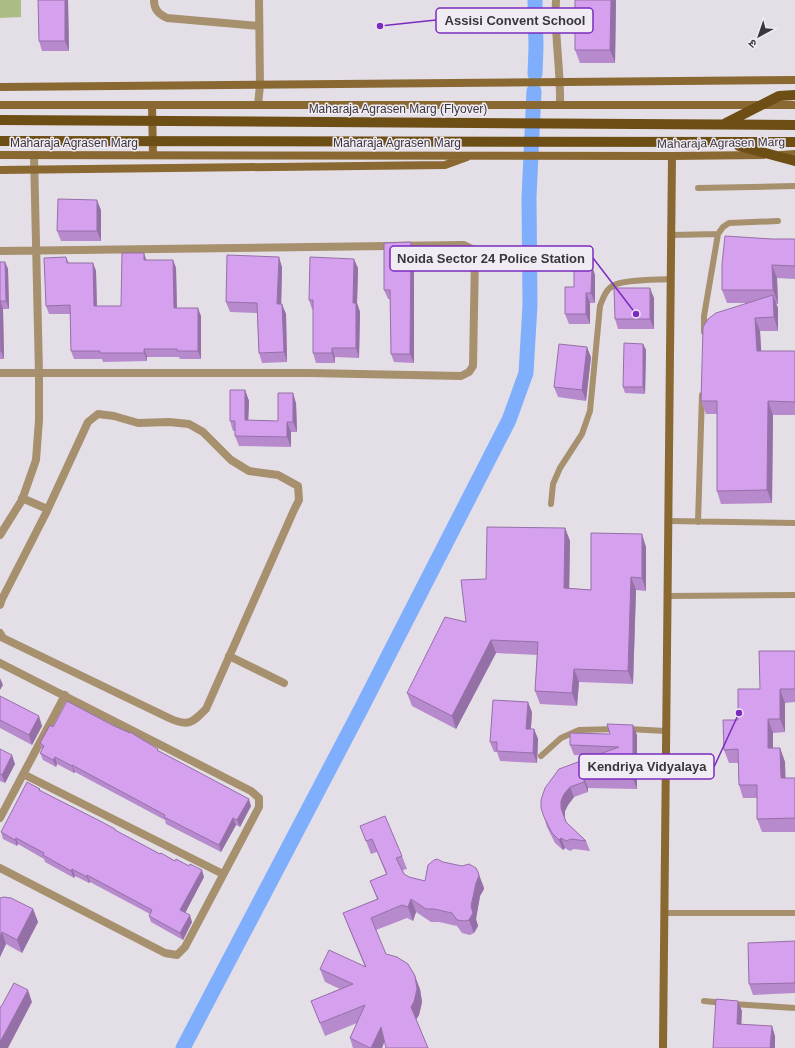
<svg xmlns="http://www.w3.org/2000/svg" width="795" height="1048" font-family="Arial,'Noto Sans Devanagari',sans-serif">
<rect width="100%" height="100%" fill="#e4dee7"/>
<path fill="#abbc84" d="M0 0H21V17L0 18Z"/>
<g fill="none" stroke-linecap="round" stroke-linejoin="round">
<path stroke="#7faffc" stroke-width="15" d="M535 74 536 47 535 0
M183 1048 362 707 509 420 526 373 530 305 529 197 534 91"/>
<path stroke="#a6906d" stroke-width="6" d="M698 188 795 186
M671 235 718 234
M704 332V316L718 234 723 227 729 223 778 221
M551 504 553 484 560 468 582 434 590 411 600 306C603 298 606 289 614 285 627 279 656 280 671 279
M669 521 795 523
M698 522 702 395
M668 596 795 595
M628 729 666 731
M541 756 561 738 579 730 615 729
M664 913H795
M704 1001 724 1003
M733 1004 795 1008"/>
<path stroke="#a6906d" stroke-width="8" d="M154 0C154 10 159 14 167 18L259 26
M556 0C554 35 561 70 560 105
M258 105 260 85 259 0
M0 251 464 245 472 249 475 256 473 366 469 372 461 376 309 373H0
M22 498 47 509
M0 535 22 500 36 460 39 420V373L34 155
M0 605 2 599 46 513 88 422 98 414 114 416 138 423 169 422 189 424 203 432 231 460 249 471 278 475 298 486 299 500 294 510 206 709C192 723 188 727 169 718L3 638 0 633
M229 656 284 683
M0 663 251 791 259 798V807L185 947 177 955 165 953 0 868
M23 774 223 874
M0 818 65 695"/>
<path stroke="#896831" stroke-width="8" d="M0 87 795 80
M0 105H795
M152 105 153 155
M0 155 672 156 763 155
M781 155 795 154
M0 170 445 165 467 157
M663 1048 672 156"/>
<path stroke="#6d4e14" stroke-width="10" d="M0 120 795 125
M726 123 779 96 795 95
M0 141 795 142
M739 146 795 161"/>
</g>
<path fill="#b78acd" d="M38 0H68L69 51H42L39 41Z
M616 0 615 63H580L575 50Z
M101 210V241H61L57 231Z
M772 239H795V279L777 278 778 304H776L778 308V331H760L761 351H795V415H773L772 503 721 504 717 491V414H706L701 401 745 303H727L722 290Z
M411 242 414 251V363L394 362 391 354 390 299H388L384 290Z
M66 257 69 263H93L96 271 97 306H121L147 260H173L176 268 177 308 201 316V359H180L179 357H147V361L103 362 102 359H74L71 351 70 314H49L46 306Z
M0 262H5L8 269 9 309H3L4 359H0Z
M282 267 281 304 286 314 287 362 262 363 259 353 257 313 230 312 226 302Z
M358 268 357 303 360 312 359 358 335 357V363H316L313 353V309H312L309 300Z
M595 275V303H590V324H569L565 314 574 287Z
M654 298V329H618L615 319Z
M643 344 646 350 645 394 625 393 623 387Z
M591 357 586 401 558 397 554 387Z
M245 390 249 401 248 420 278 421 296 403 297 432H291V447L239 446 235 436V431H233L230 421Z
M565 528 570 541 569 588 591 590 646 547V591L636 590 633 684 579 682 577 706 540 704 535 691 537 655 496 653 456 729 412 706 407 693 466 622 486 579Z
M795 651V702L785 703V732L773 733V748H780L785 762V778H795V832H762L757 819V798H743L739 785 738 763H729L724 750 738 720 760 689Z
M0 696 42 726 32 745 0 728Z
M532 712 531 729H534L538 739 537 763 500 761 497 752H494L490 742Z
M53 727 158 751 251 806 240 827 236 825 221 852 166 824 165 820 75 772 74 773 57 764 56 767 43 760 40 753 42 750 40 743Z
M637 735V789L588 788V792L574 797 568 805 565 811V818L566 822 586 841 590 851 574 849 570 851 565 848 563 850 555 843 547 827 544 817 595 756 574 755 570 745Z
M0 749 15 764 5 783 0 781Z
M40 789V791L204 877 185 913 192 922 183 940 151 922 149 916 150 914 90 882 89 883 75 876 74 878 45 862 44 859 18 844 17 846 3 839 1 832Z
M360 826 402 856 407 869 403 870 404 874 409 877 425 881 483 885 484 889 480 896 476 919 478 926 474 933 470 935 462 933 457 926 439 922H431L416 912 413 921 407 918 376 930 386 954 420 989 422 1002 419 1015 416 1019 384 1042 382 1048H353L350 1038 357 1023 325 1036 311 1001 340 989 325 982 320 969 365 967 348 926 343 913 377 899 370 881 386 874 377 852 371 854Z
M0 898 33 909 38 922 22 953 6 944 0 957Z
M795 941V993L753 995 749 984Z"/>
<path fill="#9570a7" d="M65 0H68L69 51 65 41Z
M611 0H616L615 63 610 50Z
M97 200 101 210V241L97 231Z
M411 242 414 251V363L410 354Z
M144 253 147 262 144 260Z
M279 257 282 267 281 314 277 304Z
M354 259 358 268 357 303 360 312 359 358 356 348 353 303Z
M173 260 176 268 177 317 174 308Z
M5 262 8 269 9 309 6 301Z
M93 263 96 271 97 315 94 306Z
M592 265 595 275V303L591 293Z
M772 265 777 278 778 304 773 290Z
M650 288 654 298V329L650 319Z
M586 293 590 303V324L586 314Z
M773 295 778 308V331L774 317Z
M0 301 3 309 4 359 1 351Z
M282 304 286 314 287 362 284 352Z
M198 308 201 316V359L198 351Z
M755 318 760 331 762 364 757 351Z
M643 344 646 350 645 394 643 387Z
M587 347 591 357 586 401 582 390Z
M332 348 335 357V363L332 353Z
M144 349 147 357V361L144 353Z
M245 390 249 401 248 430 245 420Z
M293 393 296 403 297 432 293 422Z
M768 401 773 415 772 503 767 490Z
M287 422 291 432V447L287 437Z
M565 528 570 541 569 601 564 588Z
M642 534 646 547V591L642 578Z
M631 577 636 590 633 684 628 671Z
M491 640 496 653 456 729 452 716Z
M574 669 579 682 577 706 572 693Z
M0 678 3 685 0 690Z
M780 689 785 703V732L780 719Z
M528 702 532 712 530 739 526 729Z
M39 716 42 726 32 745 29 735Z
M768 719 773 733V762L768 748Z
M633 725 637 735V789L633 779Z
M534 729 538 739 537 763 533 753Z
M780 748 785 762 786 791 781 778Z
M12 755 15 764 5 783 2 775Z
M55 757 57 764 56 767 53 760Z
M72 765 75 772 74 773 72 766Z
M584 778 588 788V792L584 782Z
M570 787 574 797 568 805 565 811V819L561 808V801L564 794Z
M249 799 251 806 240 827 237 820Z
M233 818 236 825 221 852 219 845Z
M16 838 18 844 17 846 15 840Z
M561 838 565 848 563 850 559 840Z
M72 869 75 876 74 878 71 871Z
M202 870 204 877 183 917 180 910Z
M478 872 483 885 484 889 480 896 476 919 478 926 474 933 469 920Z
M87 875 90 882 89 883 87 877Z
M411 899 416 912 413 921 408 907Z
M33 909 38 922 22 953 17 940Z
M190 915 192 922 183 940 180 933Z
M2 932 6 944 0 957V936Z
M415 976 420 989 422 1002 419 1015 416 1020 411 1007Z
M28 990 32 1002 8 1048H0V1042Z
M738 1001 742 1011 741 1034 737 1024Z
M772 1026 775 1036V1048H770Z
M381 1027 385 1040 382 1048H371Z"/>
<path fill="#d5a0ee" stroke="#9570a7" d="M38 0H65V41H39Z
M575 0H611L610 50H575Z
M58 199 97 200V231H57Z
M725 236 772 239H795V266L772 265 773 290H722V264Z
M411 242 410 354H391L390 290H384V243Z
M122 253H144V260H173L174 308H198V351H177V349H144V353H100V351H71L70 305 46 306 44 258 66 257 67 263H93L94 306H121Z
M227 255 279 257 277 304H282L284 352 259 353 257 303 226 302Z
M310 257 354 259 353 303H356V348H332V353H313V300H309Z
M0 262H5L6 301H0L1 351H0Z
M574 265H592L591 293H586V314H565V287H574Z
M614 288H650V319H615Z
M773 295 774 317 755 318 757 351H795V402L768 401 767 490 717 491V401H701L703 327 708 319 716 313Z
M624 343 643 344V387H623Z
M559 344 587 347 582 390 554 387Z
M230 390H245V420L278 421V393H293V422H287V437L235 436V421H230Z
M487 527 565 528 564 588 591 590V533L642 534V578L631 577 628 671 574 669 572 693 535 691 538 642 491 640 452 716 407 693 445 617 466 622 461 580 486 579Z
M759 651H795V689H780V719H768V748H780L781 778H795V818L757 819V785H739L738 749 724 750 723 720H738V689H760Z
M0 696 39 716 29 735 0 720Z
M493 700 528 702 526 729H534L533 753 497 751V742H490Z
M67 701 112 725 130 733V732L158 749 157 750 249 799 237 820 233 818 219 845 164 817 165 815 72 765V766L55 757 53 760 40 753 44 746 40 743 50 725 53 727Z
M607 724 633 725V779L584 778V782L570 787 564 794 561 801V808L566 822 586 841 571 839 566 841 561 838 559 840 552 833 544 817 541 808V800L545 788 559 769 619 747 570 745V733L610 734Z
M0 749 12 755 2 775 0 774Z
M27 782 40 789 39 790 102 822 115 829V830L160 854 161 853 175 861 176 859 189 866 190 864 202 870 180 910 190 915 180 933 149 916 152 910 87 875V877L72 869 71 871 43 855 44 853 16 838 15 840 1 832Z
M385 816 402 856 396 858 404 874 409 877 425 881 428 865 434 860 437 859 443 862 462 866 469 864 476 868 478 872 479 876 476 883 471 906 473 913 469 920 465 921 457 920 452 913 434 909H426L411 899 408 907 402 905 371 918 386 954 397 957 408 964 415 976 417 989 414 1002 411 1007 428 1048H386L381 1027 371 1048H370L350 1038 365 1005 320 1023 311 1001 353 984 320 969 329 950 366 967 343 913 378 899 370 881 387 874 372 839 366 841 360 826Z
M4 897 11 898 33 909 17 940 2 932 0 936V898Z
M795 941V983L749 984 748 943Z
M14 983 28 990 0 1042V1007H1Z
M716 999 738 1001 737 1024 772 1026 770 1048H713Z"/>
<g text-anchor="middle" stroke-width="3" stroke-linejoin="round" paint-order="stroke">
<g font-size="12" fill="#3a373b" stroke="#f1ebf4">
<text x="398" y="113">Maharaja Agrasen Marg (Flyover)</text>
<text x="74" y="147">Maharaja Agrasen Marg</text>
<text x="397" y="147">Maharaja Agrasen Marg</text>
<text transform="translate(721 143) rotate(-1)" y="4">Maharaja Agrasen Marg</text>
</g>
</g>
<path fill="none" stroke="#7b2cbf" stroke-width="1.5" d="M380 26L436 20M636 314L593 258M739 713L714 767"/>
<g fill="#7b2cbf" stroke="#f1ebf4" stroke-width="1.5">
<circle cx="380" cy="26" r="4"/>
<circle cx="636" cy="314" r="4"/>
<circle cx="739" cy="713" r="4"/>
</g>
<g fill="#f1ebf4" stroke="#7b2cbf" stroke-width="1.5">
<rect x="436" y="8" width="157" height="25" rx="4"/>
<rect x="390" y="246" width="203" height="25" rx="4"/>
<rect x="579" y="754" width="135" height="25" rx="4"/>
</g>
<g font-size="13" text-anchor="middle" font-weight="bold" fill="#3a373b">
<text x="515" y="25">Assisi Convent School</text>
<text x="491" y="263">Noida Sector 24 Police Station</text>
<text x="647" y="771">Kendriya Vidyalaya</text>
</g>
<g transform="translate(759 36) rotate(220)" stroke="#f1ebf4" stroke-width="3" paint-order="stroke">
<path d="M0-3L7 15L0 10L-7 15Z" fill="#3a373b"/>
<text y="-6" font-size="11" font-weight="bold" text-anchor="middle" fill="#3a373b">उ</text>
</g>
</svg>
